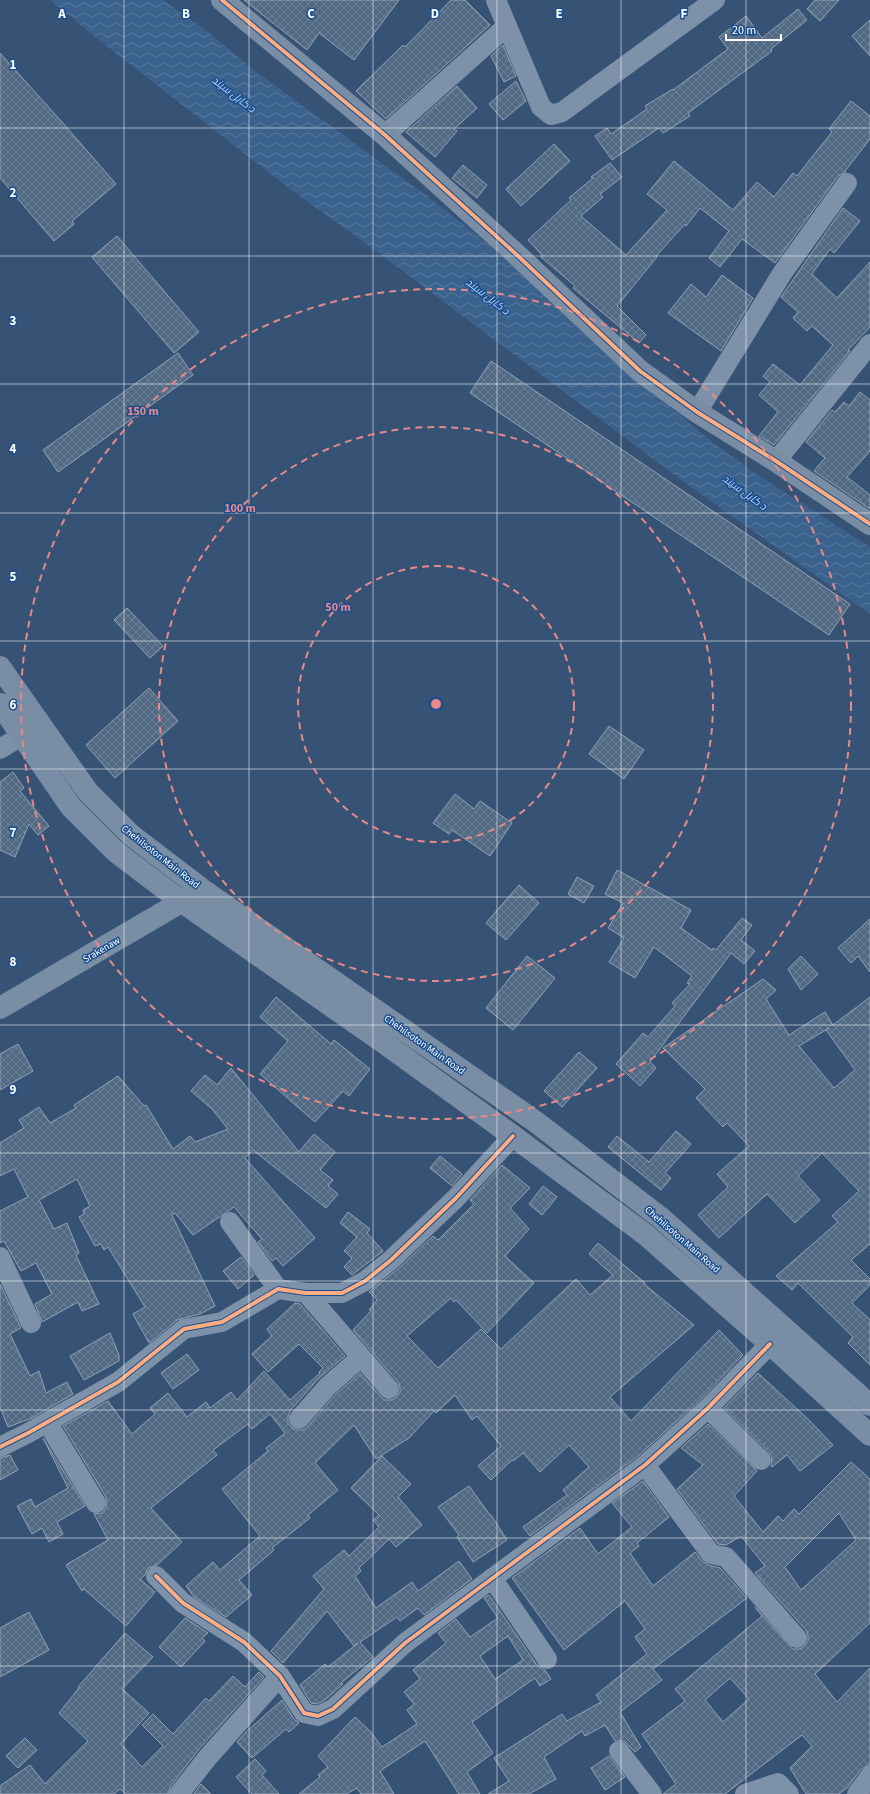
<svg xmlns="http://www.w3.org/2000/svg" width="870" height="1794" font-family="'Source Sans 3',Cairo,sans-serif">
<defs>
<pattern id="water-waves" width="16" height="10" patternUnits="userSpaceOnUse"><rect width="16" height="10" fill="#3b618d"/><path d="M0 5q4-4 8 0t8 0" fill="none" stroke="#58799e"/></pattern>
<pattern id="building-cross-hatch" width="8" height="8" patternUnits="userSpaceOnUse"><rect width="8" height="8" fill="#526984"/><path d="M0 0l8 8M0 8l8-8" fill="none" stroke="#6c8096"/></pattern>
</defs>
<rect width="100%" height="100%" fill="#365274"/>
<path fill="url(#water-waves)" d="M50 0H163L211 34 251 68 423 193 476 234 536 287 583 333 711 441 752 471 870 547V614L688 485 380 254 286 186 104 44Z"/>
<path fill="url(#building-cross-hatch)" stroke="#92a2b6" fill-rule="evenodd" d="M244 0H399L354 60 319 33 307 50Z
M451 0H465L490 25 386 119 356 91 403 45 405 47Z
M815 0H839L820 21 807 9Z
M798 9 807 20 771 49 772 51 688 113 690 116 663 133 659 128 612 160 595 136 607 128 611 134 647 109 645 106 673 89V90L728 49 719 37 746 16 762 38Z
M870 20V56L852 36Z
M503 45 516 76 504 82 491 56Z
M0 53 62 122 116 184 72 221 74 224 54 241 0 178Z
M516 81 526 101 503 120 489 104Z
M457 86 477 108 454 129 457 131 435 157 406 132Z
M851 101 870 116V139L845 171 846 172 838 176 775 263 742 239 720 267 709 258 729 231 700 208 686 226 685 224 656 256 657 257 617 306 646 335 639 343 573 288 575 286 541 257 542 255 528 240 571 200 569 198 593 178 591 177 610 163 622 177 600 194 603 197 581 216 626 255 667 210 647 194 674 161 733 210 757 182 774 197 793 173 797 176 832 132 829 129Z
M554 144 570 161 521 206 506 189Z
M463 165 487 185 477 198 452 178Z
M843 208 860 221 834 253 830 249 812 274 837 298 870 262V327L848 350 850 351 774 445 759 436 778 412 759 395 770 382 763 376 773 364 800 385 833 345 812 326 807 331 793 318 798 312 781 297Z
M117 236 199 332 174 353 92 257Z
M722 275 753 298 721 351 668 313 691 284 706 297Z
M178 353 193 375 58 472 43 450Z
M491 361 850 604 829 635 470 393Z
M860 392 870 400V451L847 477 870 495V509L814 471 825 458 806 442 832 410 835 412 844 402 849 406Z
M127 608 163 646 150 658 114 620Z
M149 688 178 721 115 778 86 745Z
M609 726 644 750 624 779 589 754Z
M13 772 24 788 20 791 49 826 38 835 29 824 15 857 0 850V782Z
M455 794 474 809 480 801 512 823 490 856 452 830 449 834 433 823Z
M617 870 691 910 681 928 712 950 713 948 716 950 742 918 752 925 741 940 755 951 744 964 731 953 650 1062 656 1068 640 1086 616 1064 643 1033 648 1037 675 1006 672 1003 690 984 687 983 692 976 654 947 635 978 609 962 624 938 608 928 623 903 605 894Z
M577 877 594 886 584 903 568 894Z
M519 885 539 903 506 940 486 923Z
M870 919V972L858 956 851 963 838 948Z
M527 956 555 978 513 1030 486 1008Z
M801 956 818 974 801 990 788 969Z
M763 979 776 990 766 999 789 1035 825 1012 833 1025 870 997V1244L851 1260 870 1279V1285L852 1303 870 1320V1365L848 1343 853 1337 798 1283 792 1290 776 1276 838 1222 832 1216 859 1191 822 1153 798 1176 820 1200 795 1223 767 1194 719 1238 698 1215 728 1187 717 1174 749 1146 727 1123 723 1127 696 1098 705 1089 663 1048ZM829 1028 826 1030 855 1070 834 1088 799 1046Z
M276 997 331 1044 334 1040 370 1069 349 1096 343 1091 315 1122 260 1074 288 1041 260 1017Z
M18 1044 33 1071 0 1090V1054Z
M579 1052 597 1068 562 1107 544 1091Z
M231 1068 299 1152 314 1134 335 1152 320 1170 333 1180 328 1186 338 1194 326 1208 253 1150 245 1158 315 1238 283 1266 276 1258 272 1261 258 1242 262 1239 234 1207 193 1235 175 1213 172 1215 215 1306 200 1314 177 1320 149 1343 133 1314 145 1307 108 1247 104 1250 101 1244 95 1246 79 1217 84 1214 83 1210 90 1206 77 1179 39 1200 54 1229 67 1223 79 1253 76 1255 99 1304 82 1311 78 1302 42 1322 35 1304 52 1294 36 1263 21 1271 4 1241 0 1243V1211L28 1197 14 1169 0 1176V1143L24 1128 19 1120 39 1107 50 1123 76 1108 74 1105 118 1076 144 1106 146 1105 173 1149 190 1136 195 1142 228 1129 212 1109 191 1091 205 1075 217 1085Z
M676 1131 691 1144 665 1173 671 1178 661 1190 608 1147 617 1136 649 1162Z
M440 1156 462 1174 452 1186 430 1168Z
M502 1165 530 1188 510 1208 529 1229 505 1256 534 1283 487 1333 456 1300 454 1302 451 1298 407 1336 438 1368 481 1329 501 1349 576 1279 590 1295 613 1275 589 1254 598 1243 645 1283 644 1284 694 1325 610 1397 631 1421 719 1330 743 1355 700 1400 638 1456 530 1536 523 1527 567 1495 563 1490 589 1467 569 1445 540 1472 523 1453 513 1461 512 1460 491 1480 478 1466 501 1446 477 1416 472 1420 455 1395 436 1413 434 1411 409 1438 376 1459 354 1425 315 1463 338 1490 308 1515 310 1518 272 1548 274 1550 239 1580 252 1595 226 1617 194 1597 186 1586 213 1562 220 1570 260 1536 222 1489 268 1451 266 1448 285 1433 270 1414 252 1429 248 1424 213 1450 217 1455 151 1508 182 1542 157 1565 148 1568 145 1575 140 1579 155 1592 126 1626 84 1589 82 1591 66 1565 108 1540 94 1514 102 1513 106 1508 107 1502 106 1497 63 1426 108 1401 132 1434 155 1414 150 1408 168 1393 187 1417 206 1402 210 1408 231 1392 237 1400 264 1371 290 1400 320 1373 319 1372 323 1368 299 1344 268 1372 252 1354 272 1336 267 1329 295 1303 300 1304 345 1356 318 1379 290 1411 288 1417V1423L291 1427 297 1430H303L307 1427 335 1395 360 1373 381 1397 385 1400H391L396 1398 400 1392V1387L398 1382 353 1330 371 1311 369 1310 377 1300 369 1292 398 1269 433 1236 438 1240 474 1204 470 1200Z
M543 1186 557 1197 542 1215 529 1204Z
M348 1212 370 1229 367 1233 383 1251 352 1275 344 1267 352 1258 344 1251 357 1237 340 1223Z
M241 1257 254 1275 238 1289 223 1271Z
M0 1284 21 1328 10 1334 30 1376 39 1371 46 1393 67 1382 73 1394 32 1418 8 1427 0 1407Z
M110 1333 119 1355V1361L84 1380 70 1356Z
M187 1354 199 1370 173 1389 161 1373Z
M758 1373 809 1420 833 1445 800 1471 787 1455 772 1467 771 1466 772 1457 769 1452 724 1408Z
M708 1424 757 1471 734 1496 763 1532 778 1516 783 1521 794 1509 799 1514 851 1462 870 1479V1623L815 1674 837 1702 870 1668V1765L861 1769 848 1787 839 1794H806L790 1768 812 1746 802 1735 725 1794H663L676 1784 642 1734 685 1701 675 1689 762 1616 755 1607 793 1649H799L804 1647 808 1641V1635L806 1630 755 1573 765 1566 741 1536 726 1545 718 1544 677 1489 703 1465 681 1448ZM839 1513 856 1540 801 1590 785 1567ZM730 1678 749 1699 723 1722 705 1700Z
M43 1438 85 1506 57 1522 63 1534 49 1542 42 1528 32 1534 17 1506 31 1499 35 1507 68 1488Z
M10 1455 18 1470 0 1480V1458Z
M382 1456 411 1484 398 1497 422 1525 396 1547 389 1539 359 1568 361 1571 355 1576 376 1608 412 1582 418 1591 459 1561 472 1579 424 1615 418 1608 400 1621 397 1617 360 1642 373 1657 341 1683 343 1684 325 1700 317 1704 311 1703 300 1685 325 1664 328 1667 358 1643 354 1646 327 1611 283 1663 271 1651 324 1589 313 1576 344 1550 349 1556 379 1527 373 1520 379 1515 351 1488Z
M643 1481 669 1517 637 1543 639 1546 630 1553 653 1586 695 1552 702 1561 708 1565 720 1568 747 1598 653 1669 662 1680 620 1712 641 1747 635 1752 624 1741H615L605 1725 585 1736 582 1731 544 1757 556 1779 529 1794H488L509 1781 494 1758 562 1714 567 1721 601 1702 596 1695 647 1654 635 1637 645 1629 625 1601 564 1650 512 1578 580 1528 598 1554 632 1527 612 1503Z
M469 1486 490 1515H491L507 1540 473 1562 457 1537 459 1535 438 1507Z
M489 1595 537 1665 545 1670 551 1679 540 1686 535 1678 472 1722 493 1753 467 1772 480 1794H459L425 1741 380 1771 394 1794H361L357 1788 346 1794H299L320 1777 318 1775 328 1767 318 1756 355 1717 370 1731 382 1747 417 1724 407 1710 414 1704 404 1692 420 1679 413 1670 446 1643 438 1633 456 1619 470 1637 498 1618 484 1598ZM508 1636 523 1660 495 1679 480 1656Z
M29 1612 49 1650 0 1677V1628Z
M185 1618 208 1633 202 1638 205 1641 181 1667 159 1647Z
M125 1633 153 1657 122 1689 149 1713 121 1744 142 1767 163 1746 142 1725 153 1714 173 1734 206 1698 209 1701 233 1676 245 1687 259 1672 264 1677 199 1749 170 1787 168 1794H126L120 1789 114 1794H0V1786L30 1765 45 1784 88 1741 59 1713 79 1688 78 1687Z
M282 1700 294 1719 299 1723 289 1732 286 1729 252 1758 237 1742 246 1732Z
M25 1738 37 1750 18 1768 6 1756Z
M609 1756 625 1777 605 1790 591 1768Z
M255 1759 266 1771 262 1775 279 1794H252L236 1777Z
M201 1784 211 1794H194Z"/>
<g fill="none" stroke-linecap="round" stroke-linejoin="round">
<path stroke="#7d92a8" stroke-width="20" d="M496 0 541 107 551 115 562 112 715 0
M385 135 507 26
M697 412 783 272 847 183
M776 461 870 344
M0 749 23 735
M230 1222 278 1289
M0 1257 31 1323
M306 1293 389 1389
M708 1408 761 1460
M299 1419 327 1387 361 1357
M47 1422 96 1503
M0 1447 28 1433 118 1382 184 1329 222 1322 278 1289 306 1293H342L365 1281 391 1260 456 1198 513 1136
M645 1465 711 1554 726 1557 797 1638
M156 1576 183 1603 244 1642 280 1676 304 1713 318 1716 333 1709 405 1643 645 1465 708 1408 770 1344
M492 1578 547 1659
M619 1751 652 1794
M179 1794 208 1757 280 1676
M745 1794 778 1783 789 1794
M857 1794 870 1776"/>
<path stroke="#798da4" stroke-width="22" d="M222 0 385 135 517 255 640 371 697 412 776 461 870 524
M0 667 88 792 131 835 203 890 536 1122 661 1218 870 1405
M0 704 71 807 116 852 182 902 380 1040 513 1136 646 1235 770 1344 870 1435
M0 1008 193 895"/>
<defs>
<path id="cycleway" d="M222 0 385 135 517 255 640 371 697 412 776 461 870 524
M0 1447 28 1433 118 1382 184 1329 222 1322 278 1289 306 1293H342L365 1281 391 1260 456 1198 513 1136
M156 1576 183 1603 244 1642 280 1676 304 1713 318 1716 333 1709 405 1643 645 1465 708 1408 770 1344"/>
</defs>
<use href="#cycleway" stroke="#1b4f8f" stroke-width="6"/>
<use href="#cycleway" stroke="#ffac80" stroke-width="4"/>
</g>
<path fill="none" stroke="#fff" stroke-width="1" stroke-opacity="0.55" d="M124 0V1794M249 0V1794M373 0V1794M497 0V1794M621 0V1794M746 0V1794M0 128H870M0 256H870M0 384H870M0 513H870M0 641H870M0 769H870M0 897H870M0 1025H870M0 1153H870M0 1281H870M0 1410H870M0 1538H870M0 1666H870"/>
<g fill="none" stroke="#e88989" stroke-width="2" stroke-dasharray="7 5">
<circle cx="436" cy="704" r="138"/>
<circle cx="436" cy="704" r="277"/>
<circle cx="436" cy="704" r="415"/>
</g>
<g text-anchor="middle" stroke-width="3" stroke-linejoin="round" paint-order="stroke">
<g font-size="10" fill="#fff" stroke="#1b4f8f">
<text transform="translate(161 856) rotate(38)" y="4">Chehilsoton Main Road</text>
<text transform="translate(101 949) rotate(-30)" y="4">Srakenaw</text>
<text transform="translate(425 1044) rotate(35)" y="4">Chehilsoton Main Road</text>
<text transform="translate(683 1239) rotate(41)" y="4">Chehilsoton Main Road</text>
</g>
<g font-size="11" font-style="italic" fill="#b5d3f5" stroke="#1b4f8f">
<text transform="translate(234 94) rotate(38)" y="4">د کابل سيند</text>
<text transform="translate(488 296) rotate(38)" y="4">د کابل سيند</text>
<text transform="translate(745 492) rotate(36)" y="4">د کابل سيند</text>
</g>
</g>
<g font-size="13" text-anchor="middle" font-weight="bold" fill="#fff" stroke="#1b4f8f" stroke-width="3" stroke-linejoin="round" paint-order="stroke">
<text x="62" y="18">A</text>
<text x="186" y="18">B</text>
<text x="311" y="18">C</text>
<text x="435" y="18">D</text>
<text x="559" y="18">E</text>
<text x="684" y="18">F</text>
<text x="13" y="69">1</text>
<text x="13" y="197">2</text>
<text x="13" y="325">3</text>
<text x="13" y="453">4</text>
<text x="13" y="581">5</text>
<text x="13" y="709">6</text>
<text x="13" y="837">7</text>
<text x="13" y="966">8</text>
<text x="13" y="1094">9</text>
</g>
<circle cx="436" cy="704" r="6" fill="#e88989" stroke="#1b4f8f" stroke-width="2"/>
<g font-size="12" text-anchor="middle" font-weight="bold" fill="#e88989" stroke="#1b4f8f" stroke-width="3" stroke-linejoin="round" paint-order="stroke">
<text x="143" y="415">150 m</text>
<text x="240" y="512">100 m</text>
<text x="338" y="611">50 m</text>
</g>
<path d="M726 34v6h55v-6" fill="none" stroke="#ffffff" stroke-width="2"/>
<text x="732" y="34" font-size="12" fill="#ffffff" stroke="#1b4f8f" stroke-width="3" paint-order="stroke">20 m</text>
</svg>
